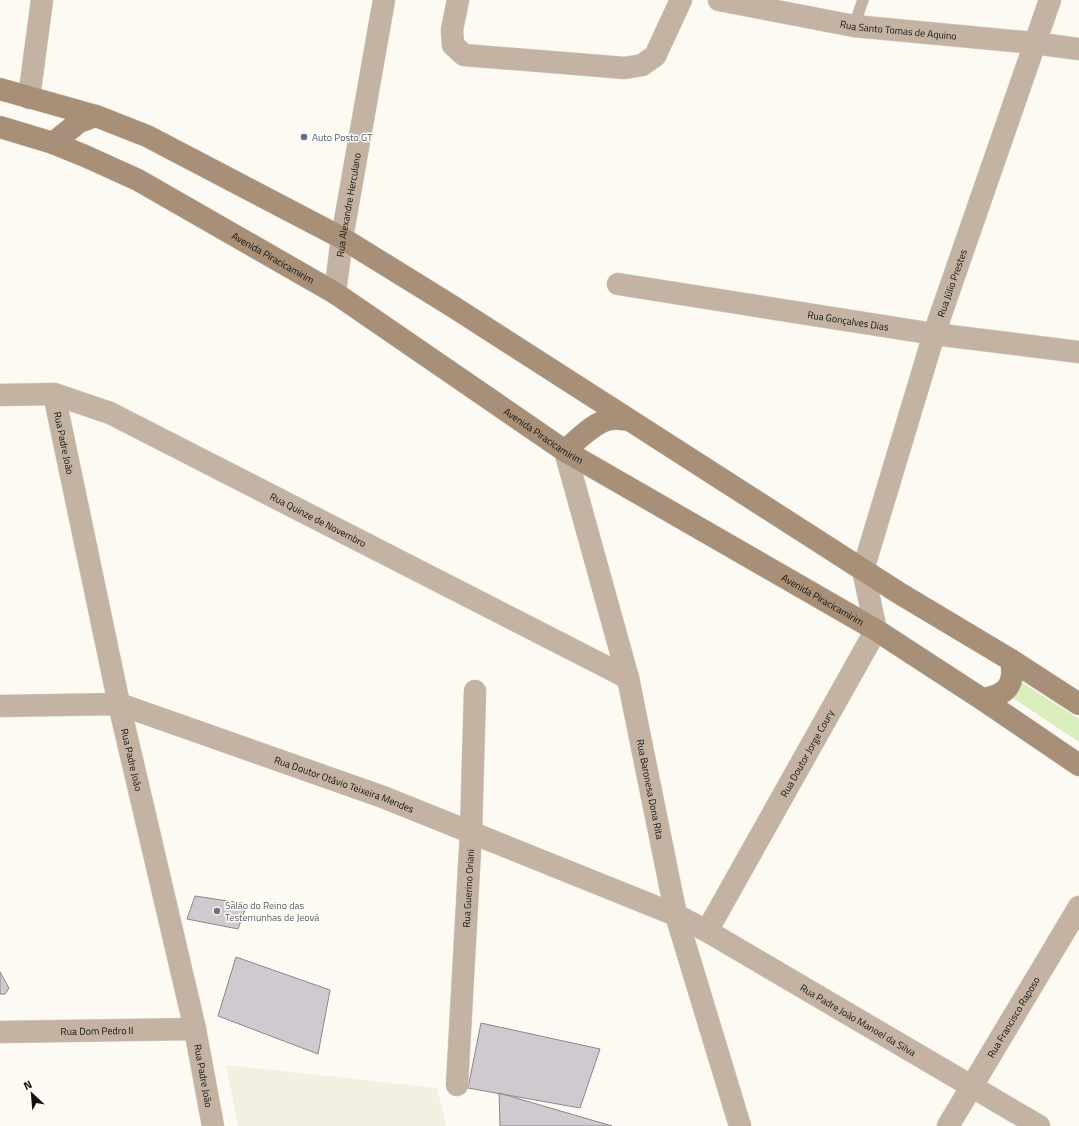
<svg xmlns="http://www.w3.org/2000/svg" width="1079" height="1126" font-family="'Titillium Web',sans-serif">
<rect width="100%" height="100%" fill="#fcfaf2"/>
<path fill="#f2f0e0" d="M226 1065 437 1088 446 1126H238Z"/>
<path fill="#daeebe" d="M1021 682 1079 719V742L1010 696Z"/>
<path fill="#d0c9cf" stroke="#8c868b" d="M195 896 247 904 238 929 187 919Z
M236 957 330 990 318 1054 218 1016Z
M0 972 9 988 5 994H0Z
M481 1023 600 1049 580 1108 468 1088Z
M499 1093 612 1126H500Z"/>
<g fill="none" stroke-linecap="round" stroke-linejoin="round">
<defs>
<path id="lane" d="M854 26 863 0"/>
<g id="street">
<path d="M458 0 452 30 453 45 464 55 625 68 642 65 655 56 681 0"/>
<path id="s1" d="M719 0 854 26 1034 43 1079 49"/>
<path d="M29 98 42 0"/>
<path id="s2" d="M618 284 934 334 1079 352"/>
<path id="s3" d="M335 293 342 238 384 0"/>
<path id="s4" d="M54 394 119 704 195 1029 213 1126"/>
<path id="s5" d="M0 395 54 394 110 413 628 678"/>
<path id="s6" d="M565 451 628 678 676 915 740 1126"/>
<path id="s7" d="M0 706 119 704 383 797 676 915 707 931 1039 1126"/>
<path id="s8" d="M707 931 876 630 863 570 934 334 1050 0"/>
<path id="s9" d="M0 1032 195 1029"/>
<path id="s10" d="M457 1085 471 832 475 691"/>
<path id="s11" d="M948 1126 1079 907"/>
</g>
<g id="secondary">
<path d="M0 89 96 116 147 136 342 238 452 306 899 593 1011 660 1079 704"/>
<path id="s12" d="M0 127 53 143 85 156 138 180 335 293 565 451 876 630 982 699 1079 765"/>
<path d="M53 143 79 122 96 116"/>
<path d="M565 451C576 441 596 420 612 419 617 418 622 419 628 420"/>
<path d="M982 699C1006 696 1016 685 1011 660"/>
</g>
</defs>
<use href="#lane" stroke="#d7d5ce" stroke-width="12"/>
<use href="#street" stroke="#d7d5ce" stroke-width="23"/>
<use href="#secondary" stroke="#d7d5ce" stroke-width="23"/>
<use href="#lane" stroke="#c4b3a2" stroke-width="11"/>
<use href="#street" stroke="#c4b3a2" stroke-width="22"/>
<use href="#secondary" stroke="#a89078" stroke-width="22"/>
</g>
<circle fill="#5c6f8a" stroke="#fcfaf2" stroke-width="1.5" cx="304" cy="137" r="4"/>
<circle fill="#6b7280" stroke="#fcfaf2" stroke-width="1.5" cx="217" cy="911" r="4"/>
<g text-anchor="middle" stroke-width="3" stroke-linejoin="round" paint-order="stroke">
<g font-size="10" fill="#12120f" stroke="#fcfaf2">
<text dy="4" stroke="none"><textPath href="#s1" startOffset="182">Rua Santo Tomas de Aquino</textPath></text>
<text dy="4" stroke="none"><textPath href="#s3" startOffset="89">Rua Alexandre Herculano</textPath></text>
<text dy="4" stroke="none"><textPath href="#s12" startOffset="304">Avenida Piracicamirim</textPath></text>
<text dy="4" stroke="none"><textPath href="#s8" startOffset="707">Rua Júlio Prestes</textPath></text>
<text dy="4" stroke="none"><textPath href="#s2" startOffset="233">Rua Gonçalves Dias</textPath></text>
<text dy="4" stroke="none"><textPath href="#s12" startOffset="628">Avenida Piracicamirim</textPath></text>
<text dy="4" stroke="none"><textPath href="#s4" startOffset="50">Rua Padre João</textPath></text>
<text dy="4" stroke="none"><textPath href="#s5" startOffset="347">Rua Quinze de Novembro</textPath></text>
<text dy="4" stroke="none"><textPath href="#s12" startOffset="952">Avenida Piracicamirim</textPath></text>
<text dy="4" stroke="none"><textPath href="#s8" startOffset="204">Rua Doutor Jorge Coury</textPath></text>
<text dy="4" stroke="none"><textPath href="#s4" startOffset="374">Rua Padre João</textPath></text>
<text dy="4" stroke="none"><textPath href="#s7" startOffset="358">Rua Doutor Otávio Teixeira Mendes</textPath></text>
<text dy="4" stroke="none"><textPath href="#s6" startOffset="349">Rua Baronesa Dona Rita</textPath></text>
<text dy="4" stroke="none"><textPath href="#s10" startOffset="197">Rua Guerino Oriani</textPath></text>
<text dy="4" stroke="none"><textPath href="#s11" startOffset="127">Rua Francisco Raposo</textPath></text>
<text dy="4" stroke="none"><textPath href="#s7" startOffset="925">Rua Padre João Manoel da Silva</textPath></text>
<text dy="4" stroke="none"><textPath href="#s9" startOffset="97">Rua Dom Pedro II</textPath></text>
<text dy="4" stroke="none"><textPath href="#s4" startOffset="698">Rua Padre João</textPath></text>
</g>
<g font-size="10" fill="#4e5e75" stroke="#fcfaf2" text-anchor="start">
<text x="312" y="141">Auto Posto GT</text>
</g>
<g font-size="10" fill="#5b616d" stroke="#fcfaf2" text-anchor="start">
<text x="225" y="909">Salão do Reino das<tspan x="225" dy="12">Testemunhas de Jeová</tspan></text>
</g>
</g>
<g transform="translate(32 1094) rotate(334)" stroke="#fcfaf2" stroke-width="3" paint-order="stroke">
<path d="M0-3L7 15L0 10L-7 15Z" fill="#12120f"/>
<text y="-6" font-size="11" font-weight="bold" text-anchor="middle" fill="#12120f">N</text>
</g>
</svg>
